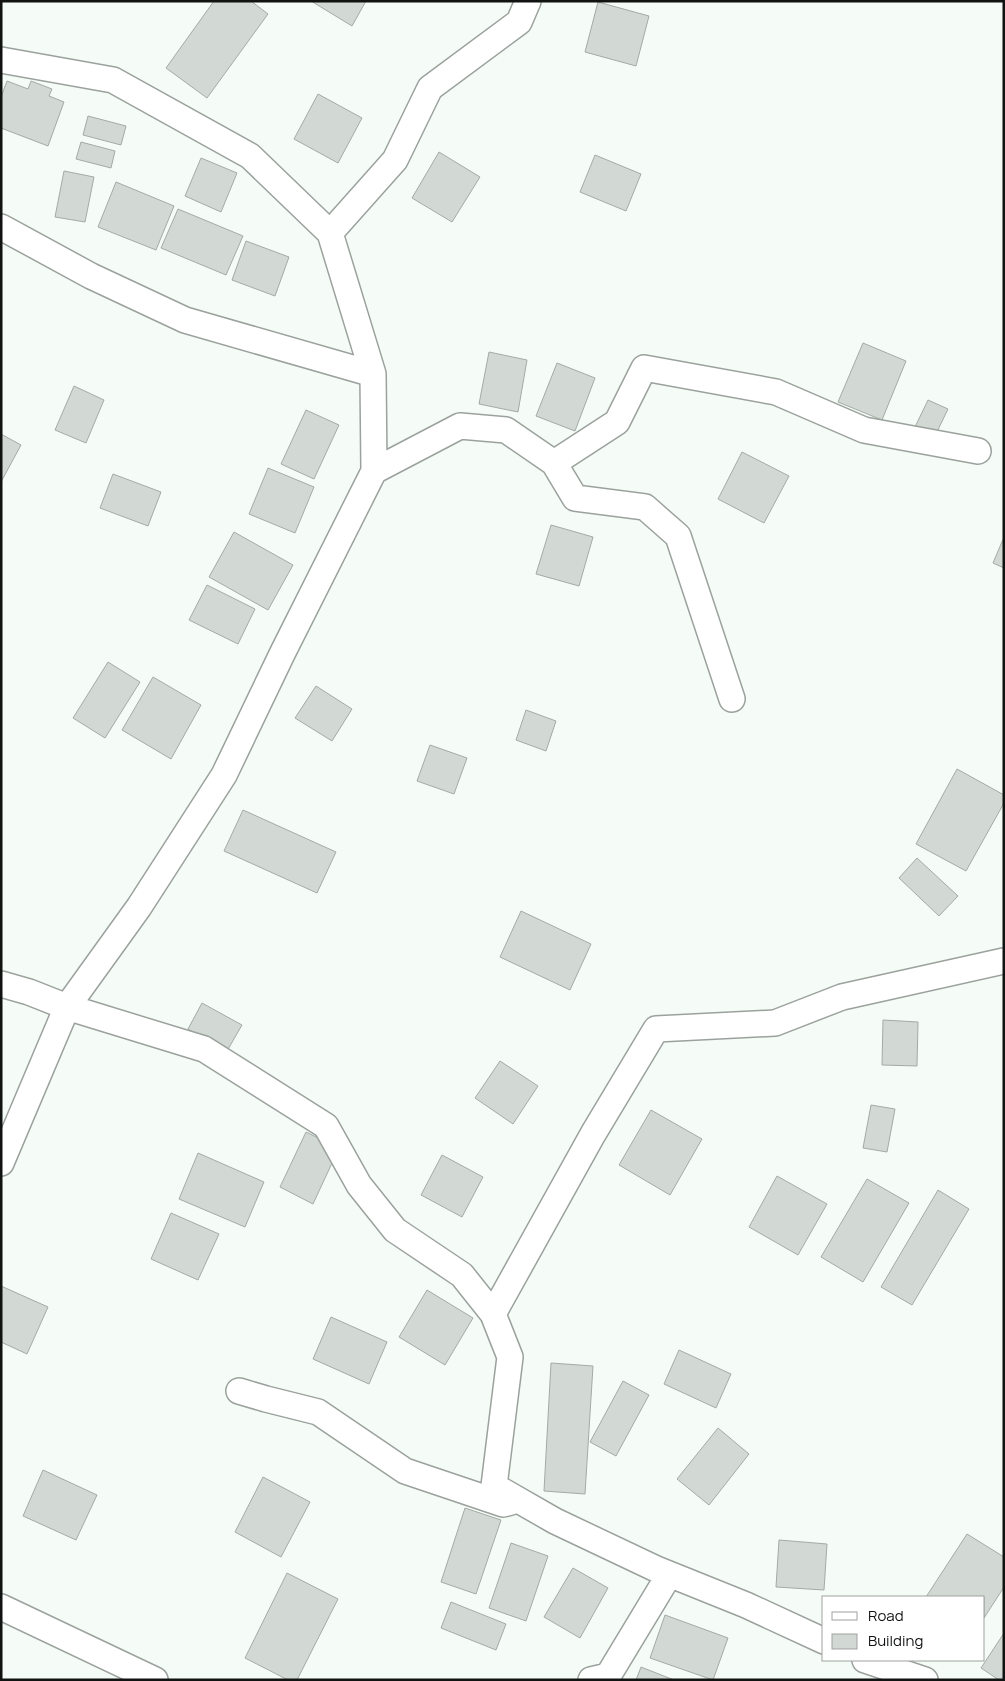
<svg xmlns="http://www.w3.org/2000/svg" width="1005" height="1681" font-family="Manrope,sans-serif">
<rect width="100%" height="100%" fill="#f5fcf7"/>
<path fill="#d2d8d4" stroke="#a4aaa6" d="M214 1H251L268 14 207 98 166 68Z
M311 1H366L352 26Z
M598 2 649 16 636 66 585 52Z
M7 81 28 89 31 81 52 89 49 96 64 102 48 146 1 128V97Z
M318 94 362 118 338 163 294 139Z
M88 116 126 126 121 145 83 135Z
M81 142 115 151 111 168 76 159Z
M439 152 480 177 452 222 412 198Z
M595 155 641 174 626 211 580 192Z
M201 158 237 173 221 212 185 196Z
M64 171 94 177 85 222 55 217Z
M116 182 174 206 156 250 98 227Z
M178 209 243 236 226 275 161 248Z
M246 241 289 257 275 296 232 280Z
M863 343 906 361 882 420 838 402Z
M489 352 527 360 518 412 479 404Z
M557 363 595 378 575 431 536 416Z
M74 386 104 400 86 443 55 430Z
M928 400 948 409 935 436 915 427Z
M306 410 339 425 314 479 281 464Z
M1 434 21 445 1 482Z
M742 452 789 476 764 523 718 499Z
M268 468 314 487 295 533 249 514Z
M113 474 161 492 148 526 100 508Z
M551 525 593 537 579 586 536 574Z
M234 532 293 565 268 610 209 577Z
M1004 537V568L993 563Z
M207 585 255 609 238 644 189 620Z
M108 662 140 682 105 738 73 718Z
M153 677 201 705 171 759 122 730Z
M316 686 352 709 332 741 295 718Z
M526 710 556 721 546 751 516 740Z
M430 745 467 758 454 794 417 781Z
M957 769 1004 795V803L966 871 916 844Z
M243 810 336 852 317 893 224 851Z
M917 858 958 896 939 916 899 878Z
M521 911 591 944 570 990 500 957Z
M202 1003 242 1025 227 1051 188 1029Z
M883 1020 918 1022 917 1066 882 1065Z
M500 1061 538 1086 513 1124 475 1098Z
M871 1105 895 1109 887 1152 863 1148Z
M651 1110 702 1139 670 1195 619 1165Z
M306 1132 339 1148 313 1204 280 1187Z
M198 1153 264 1182 245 1227 179 1199Z
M442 1155 483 1177 462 1217 421 1195Z
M777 1176 827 1204 798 1255 749 1227Z
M867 1179 909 1203 863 1282 821 1257Z
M938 1190 969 1209 912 1305 881 1287Z
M171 1213 219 1234 198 1280 151 1259Z
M1 1286 48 1307 27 1354 1 1342Z
M427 1290 473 1318 445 1365 399 1337Z
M331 1317 387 1342 369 1384 313 1359Z
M679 1350 731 1374 716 1408 664 1384Z
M551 1363 593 1366 585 1494 544 1491Z
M623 1381 649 1395 616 1456 590 1442Z
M718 1428 749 1454 709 1505 677 1479Z
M43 1470 97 1495 76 1540 23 1516Z
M263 1477 310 1502 281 1557 235 1532Z
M465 1508 501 1520 476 1594 441 1582Z
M967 1534 1004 1557V1587L984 1618V1597H926Z
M779 1540 827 1544 824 1590 776 1587Z
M511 1543 548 1556 526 1621 489 1608Z
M573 1568 608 1588 580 1638 544 1617Z
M287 1573 338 1599 297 1680H288L245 1658Z
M451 1602 506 1624 496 1650 441 1628Z
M665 1615 728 1638 713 1680 650 1658Z
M1004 1633V1680H999L981 1668Z
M641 1667 674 1680H636Z"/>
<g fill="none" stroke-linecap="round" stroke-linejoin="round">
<defs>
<path id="street" d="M1 60 113 80 250 156 330 233
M1 227 91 276 185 320 373 374 374 471 283 652 224 775 139 907 67 1007 1 1163
M373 374 330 233 395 160 430 88 519 22 528 1
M554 463 575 498 645 507 678 536 732 699
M374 471 460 426 506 430 554 463 617 422 644 368 776 392 864 430 978 451
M1 984 29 992 67 1007 204 1049 326 1126 359 1185 395 1230 462 1275 493 1314 510 1357 494 1486 555 1521 669 1575 608 1676 591 1680
M493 1314 593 1134 656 1029 775 1023 842 997 1004 961
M239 1391 266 1399 318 1412 405 1471 503 1504 511 1502
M654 1568 746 1605 824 1641
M1 1607 155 1680
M865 1660 925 1680"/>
</defs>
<use href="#street" stroke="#9ba29d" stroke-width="28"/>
<use href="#street" stroke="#fff" stroke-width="25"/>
</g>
<rect width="1005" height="1681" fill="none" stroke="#101311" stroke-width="5"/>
<rect x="822" y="1596" width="162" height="65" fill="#ffffff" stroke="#9fa1a0"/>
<rect x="832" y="1612" width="25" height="8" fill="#ffffff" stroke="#9fa1a0"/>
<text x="868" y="1621" font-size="15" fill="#101311">Road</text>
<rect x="832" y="1634" width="25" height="15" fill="#d2d8d4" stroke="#9fa1a0"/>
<text x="868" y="1646" font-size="15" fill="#101311">Building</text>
</svg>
